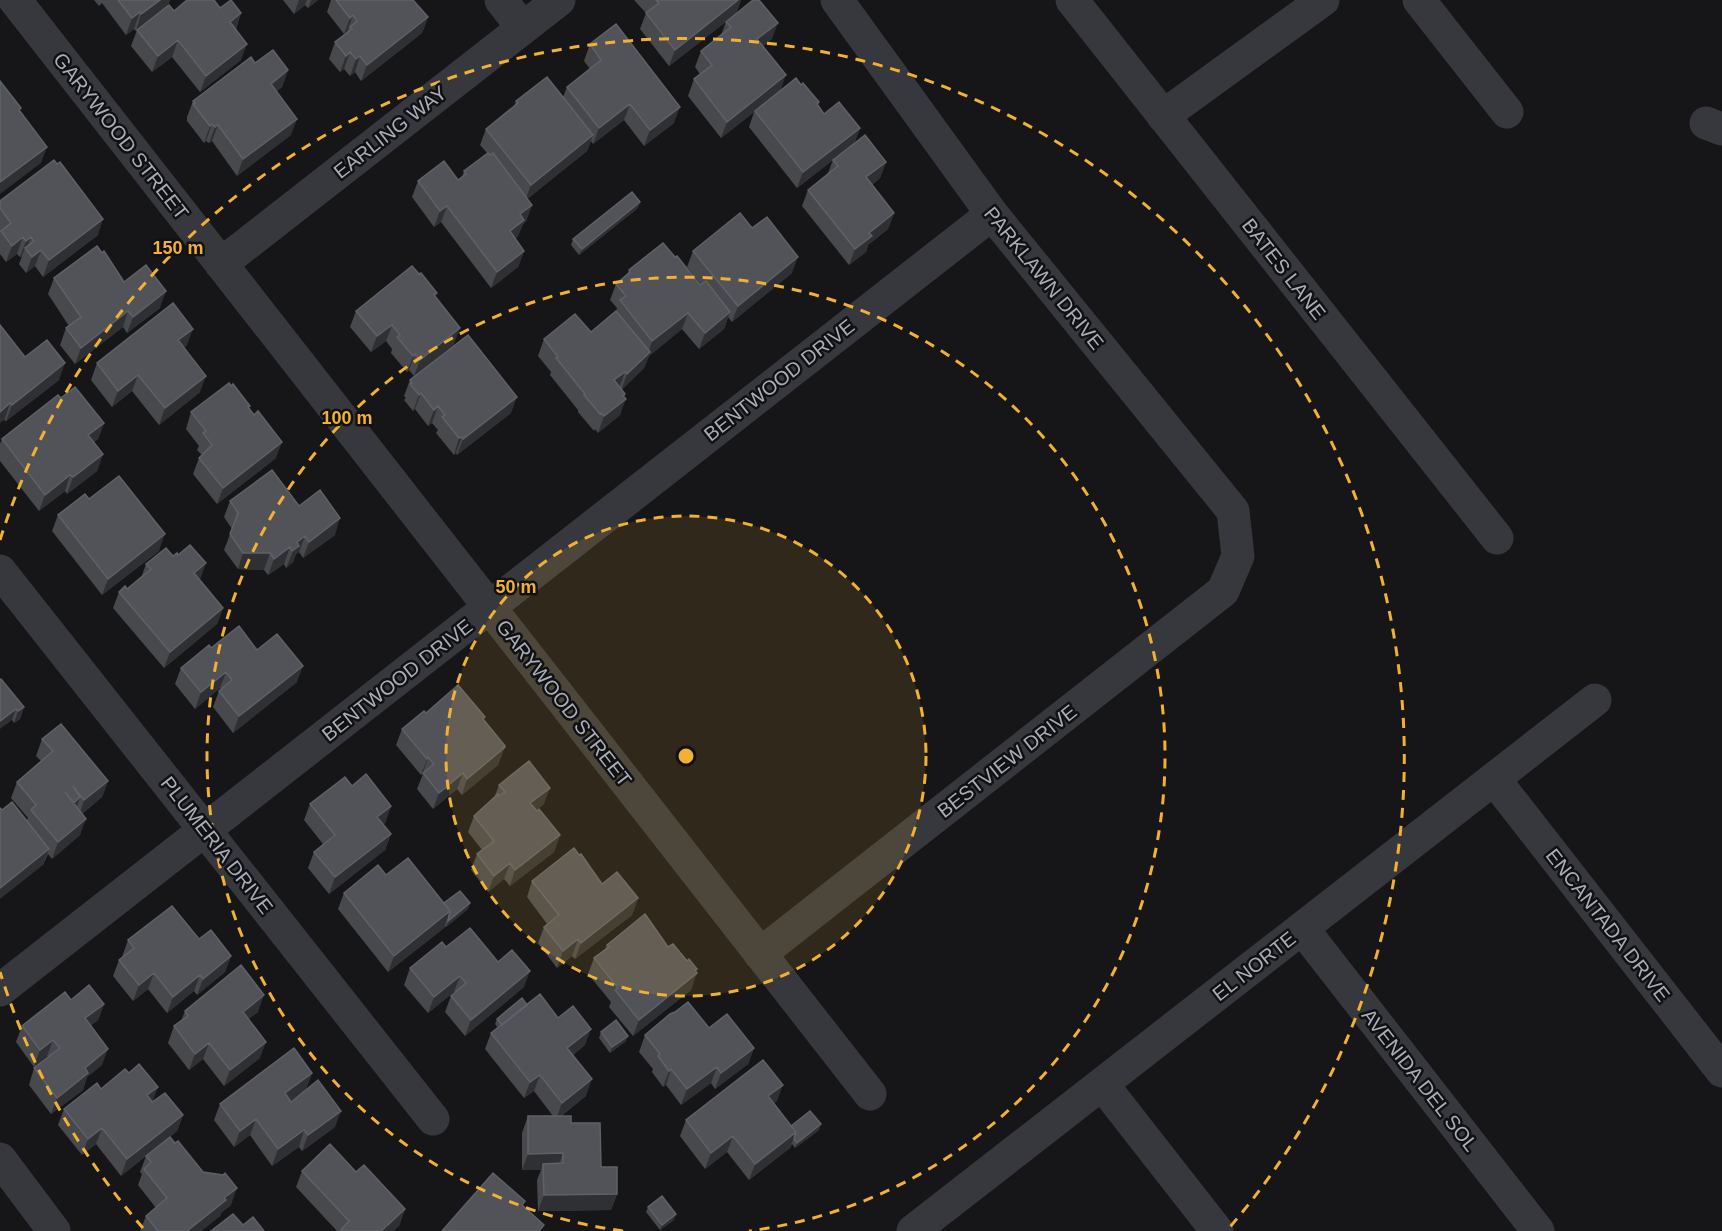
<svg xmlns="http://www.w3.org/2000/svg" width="1722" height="1231" font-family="Helvetica,sans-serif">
<rect width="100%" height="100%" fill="#161618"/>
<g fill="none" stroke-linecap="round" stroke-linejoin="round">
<path stroke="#37383d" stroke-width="33" d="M15 0 870 1094
M501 0 523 28
M1072 0 1497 538
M1419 0 1507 112
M1163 116 1323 0
M1706 123 1722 129
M221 264 559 0
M0 571 433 1119
M1494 779 1722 1071
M1302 928 1538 1231
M760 954 1223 591 1238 556 1233 511 992 214 837 0
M0 990 992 214
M1102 1084 1217 1231
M0 1159 54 1231
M913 1231 1595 700"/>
</g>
<path fill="#47494d" d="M94 0H170L168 5 174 11 220 8 241 13 236 29 241 60 200 92 172 57 152 72 131 46 137 30 160 12 136 31 134 29 126 35 102 3 99 6Z
M283 0H318L308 8 305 5 294 14Z
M331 0H413L428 17 422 33 361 81 355 72 350 76 344 69 340 72 329 59 335 42 347 32 344 34 327 12Z
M634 0H741L736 14 669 66 640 29 646 13Z
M726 22 772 39 763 46 780 91 801 85 819 102 818 105 824 114 860 128 854 144 886 162 880 178 872 185 894 213 888 229 868 245 866 252 849 265 802 206 808 190 828 173 833 160 797 188 749 127 754 112 721 138 688 96 694 79 700 74 695 67 701 51 721 35Z
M590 44 674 123 644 146 624 120 593 144 591 141 587 151 527 199 532 205 526 221 523 224 518 236 515 239 524 251 518 267 491 288 441 222 434 227 412 197 418 181 458 180 462 177 464 171 488 154 480 145 486 129 514 106 516 101 563 97 567 87 590 69 584 61Z
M255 63 288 70 282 87 277 91 291 135 237 176 212 141 209 143 206 141 204 143 187 121V117L193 101Z
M0 201 98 235 43 277 35 266 26 273 19 264 22 256 20 257 17 254 6 262 0 254Z
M638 208 579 255 571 245 573 239Z
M752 228 792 273 732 322 728 317 724 329 699 349 682 329 649 356 644 368 622 389 625 394 620 415 598 433 595 429 594 431 578 412V410L550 375 551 372 538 356 544 339 591 332 616 312 617 308 610 300 616 284 627 275 629 270 675 257 700 285H701L687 267 693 251Z
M419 274 437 293 435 297 454 344 414 376 409 370 407 372 391 353 392 349 386 341 371 352 350 327 356 311Z
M54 278 124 282 160 308 127 333 123 327 75 364 60 345 66 328 69 326 48 294Z
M187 345 184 348 200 392 159 425 132 391 112 407 91 380 97 363Z
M25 357 59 380 6 421 4 420Z
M410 380 511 413 457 455 456 453 454 455 436 433 438 430 432 423 428 426 415 409 413 411 404 400 406 398 404 396Z
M61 398 104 423 98 439 94 442 103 454 97 471 67 494 65 491 39 511 0 461V444L2 439Z
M249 408 276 458 217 504 193 474 199 458 202 455 197 450 199 446 186 429 191 412Z
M89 499 159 551 102 595 52 531 58 515Z
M230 501 299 506 335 535 303 558 299 552 296 554 293 562 286 568 284 564 268 575 264 570 238 569 224 550 232 529 224 517Z
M173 556 200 580 223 608 217 624 164 668 113 608 119 592 127 589 141 578 146 564Z
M211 648 297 682 233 733 213 707 219 691 221 689 220 688 195 709 175 684 181 668Z
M0 680 24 707 20 719 14 723 12 720Z
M426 713 484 720 505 746 498 765 462 795 457 789 433 809 417 789 423 774 421 775 396 745 402 729Z
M42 739 108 781 102 797 82 814 80 835 52 859 48 854 43 865 2 810 27 820 28 818 11 798 17 782 41 761 36 756Z
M499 785 544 804 536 810 560 835 554 852 510 886 504 879 488 892 471 870 477 854 482 850 468 832 474 816 494 798Z
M352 786 391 806 385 823 383 824 391 834 385 850 329 894 308 868 314 852 323 844 304 820 310 804Z
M386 875 444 903 468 909 446 927 445 926 444 928 388 972 338 909 344 893Z
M532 881 602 884 638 898 632 915 575 959 572 956 557 968 538 943 544 927 547 924 527 897Z
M199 939 231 956 225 972 197 995 194 991 167 1013 148 989 133 1001 113 976 119 960 122 957 128 940Z
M607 945 668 947 696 972 691 990 633 1036 609 1007 611 1002 588 974 594 958 605 949Z
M446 947 498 962 524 987 465 1036 445 1012 451 996 455 993 454 992 428 1013 404 985 410 968Z
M71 1000 104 1004 98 1020 90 1026 102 1065 87 1077 83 1090 51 1114 29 1085 34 1068 48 1057 47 1056 34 1067 16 1042 22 1026Z
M527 1005 558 1018 585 1045 573 1055 586 1096 561 1116 571 1123 601 1167 617 1194 611 1210 538 1211 537 1180 541 1170H522V1133L528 1116H553L534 1091 524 1098 485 1049 491 1033 498 1028 495 1024 497 1019Z
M185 1011 258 1012 248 1019 260 1058 224 1086 203 1059 189 1070 168 1043 174 1026 181 1021Z
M709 1028 754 1048 748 1064 715 1089 711 1083 681 1105 666 1085 663 1087 652 1072 653 1069 639 1052 645 1035Z
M601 1032 626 1041 610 1053 599 1038Z
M312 1073 306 1089 290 1101 335 1127 302 1151 299 1147 272 1166 250 1135 234 1147 214 1120 220 1104Z
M101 1089 152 1102 183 1115 177 1131 121 1176 96 1144 82 1155 58 1125 64 1109Z
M777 1101 773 1104 791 1126 819 1130 795 1148 792 1144 790 1148 749 1180 727 1152 705 1169 680 1136 686 1120Z
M175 1143 203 1172 231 1205 221 1213 220 1216 201 1231H140L146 1216 156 1208 138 1185 142 1174 140 1172 146 1156Z
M302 1171 356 1172 405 1209 399 1226 393 1231H337L296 1187Z
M648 1207 674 1220 660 1230 646 1212Z"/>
<path fill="#2f3033" d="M160 0H170L168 5 136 31 141 14Z
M299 0H307L305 5 294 14Z
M311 0H318L308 8Z
M738 0H741L736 14 669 66 675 50Z
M140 12 134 29 126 35 132 18Z
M241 13 235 30 230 22Z
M353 15 347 32 344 34 350 18Z
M428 17 422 33 361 81 367 65Z
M778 23 772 39 751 55 757 39Z
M178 40 172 57 152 72 158 56Z
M247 44 241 60 200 92 206 76Z
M350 52 344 69 340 72 346 56Z
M360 56 355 72 350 76 356 59Z
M288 70 282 87 265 100 271 84Z
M786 75 780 92 721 138 727 122Z
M630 104 624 120 593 144 599 128Z
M680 107 674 123 644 146 650 130Z
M297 119 291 135 237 176 243 159Z
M212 124 206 141 204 143 210 126Z
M218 125 212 141 209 143 215 127Z
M860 128 854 144 797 188 803 172Z
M593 135 587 151 525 201 531 185Z
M47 147 41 163 0 194V182Z
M886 162 880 178 860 194 866 177Z
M640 202 638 208 579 255 582 249Z
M532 205 526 221 523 224 518 236 504 248 510 231 520 214Z
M447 206 441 222 434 227 440 211Z
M894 213 888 229 868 245 866 252 849 265 855 249 869 233Z
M103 219 98 235 43 277 49 260Z
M23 237 17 254 6 262 12 246Z
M31 237 26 250 25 248 22 256 20 257 26 241Z
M41 250 35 266 26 273 32 257Z
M524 251 518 267 491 288 497 272Z
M798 257 792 273 732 322 738 306Z
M166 291 160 308 127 333 133 317Z
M128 311 123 327 75 364 81 348Z
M730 312 724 329 699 349 705 333Z
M688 313 682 329 649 356 644 368 621 391 627 374 648 354 652 341Z
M392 325 386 341 371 352 377 336Z
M460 328 454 344 414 376 420 360Z
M193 329 187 345 172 357 178 340Z
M415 354 409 370 407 372 413 356Z
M65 363 59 380 6 421 12 405Z
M625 372 619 388 614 380Z
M138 375 132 391 112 407 118 391Z
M206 376 200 392 159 425 165 408Z
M421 393 415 409 413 411 419 395Z
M625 394 623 401 626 399 620 415 598 433 604 416Z
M517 397 511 413 457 455 463 439Z
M10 403 4 420 0 423V412Z
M438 406 432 423 428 426 434 410Z
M104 423 98 439 82 451 88 435Z
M462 437 456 453 454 455 459 438Z
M282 442 276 458 217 504 223 488Z
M103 454 97 471 67 494 73 477Z
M70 475 65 491 39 511 45 495Z
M340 518 335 535 303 558 309 542Z
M165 534 159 551 102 595 108 579Z
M305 536 299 552 296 554 293 562 286 568 297 542Z
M290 547 284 564 268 575 274 559Z
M243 553H270L264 570 238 569Z
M206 563 200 580 194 573Z
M223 608 217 624 164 668 170 652Z
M303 666 297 682 233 733 239 716Z
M226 672 220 688 195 709 201 692Z
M24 707 20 719 14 723 18 711Z
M16 709 12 720 0 729V721Z
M505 746 498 765 462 795 467 779Z
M428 757 423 773 421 775 427 759Z
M463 773 457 789 433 809 439 793Z
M108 781 102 797 79 816 84 800Z
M550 788 544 804 524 819 530 803Z
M80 797 75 813 74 803Z
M391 806 385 823 371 833 377 817Z
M86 819 80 835 52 859 58 842Z
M391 834 385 850 329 894 335 877Z
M560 835 554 852 510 886 515 870Z
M49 849 43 865 0 899V888Z
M510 863 504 879 488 892 494 876Z
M638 898 632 915 575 959 581 943Z
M470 903 468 909 446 927 448 921Z
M450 911 444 928 388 972 394 956Z
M578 939 572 956 557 968 563 951Z
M231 956 225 972 197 995 203 979Z
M697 969 694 976 697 973 691 990 633 1036 639 1020Z
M530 971 524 987 465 1036 471 1020Z
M154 973 148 989 133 1001 139 985Z
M200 975 194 991 167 1013 173 997Z
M460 976 454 992 428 1013 434 997Z
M264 995 258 1012 237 1028 243 1012Z
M104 1004 98 1020 79 1035 85 1018Z
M591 1029 585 1045 561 1064 567 1048Z
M628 1036 626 1041 610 1053 612 1047Z
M53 1040 47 1056 34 1067 40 1050Z
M266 1042 260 1058 224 1086 230 1070Z
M209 1043 203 1059 189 1070 195 1054Z
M754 1048 748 1064 715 1089 721 1073Z
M108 1049 102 1065 87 1077 83 1090 51 1114 57 1098 85 1068Z
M717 1067 711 1083 681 1105 687 1089Z
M671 1069 666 1085 663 1087 669 1071Z
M312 1073 306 1089 279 1110 285 1093Z
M540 1075 534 1091 524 1098 530 1082Z
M592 1079 586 1096 556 1119 562 1103Z
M783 1085 777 1101 762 1113 768 1096Z
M158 1087 152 1103 147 1095Z
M341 1111 335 1127 302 1151 308 1135Z
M183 1115 177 1131 121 1176 127 1159Z
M256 1119 250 1135 234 1147 240 1131Z
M821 1124 819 1130 795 1148 797 1143Z
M102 1128 96 1144 82 1155 88 1139Z
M304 1130 299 1147 272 1166 278 1149Z
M796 1132 790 1148 749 1180 755 1164Z
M733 1136 727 1152 705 1169 711 1153Z
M563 1153 557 1170 543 1164 541 1170H522L528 1154Z
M237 1188 231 1205 221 1213 220 1216 201 1231H187Z
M617 1194 611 1210 538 1211 544 1195Z
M405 1209 399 1226 393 1231H381Z
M676 1214 674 1220 660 1230 662 1225Z"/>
<path fill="#525359" stroke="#5f6168" stroke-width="1.5" d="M118 0H160L141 14 140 12 132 18Z
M187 0H214L220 8 231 0 241 13 230 22 247 44 206 76 178 40 158 56 137 30 169 5 174 11Z
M336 0H413L428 17 367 65 360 56 356 59 350 52 346 56 335 42 352 29 350 27 357 21 353 15 350 18Z
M656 0H738L675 50 646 13 659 3Z
M753 0H759L778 23 757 39 786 75 727 122 694 79 712 65 701 51 731 27 726 22Z
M616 24 680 107 650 130 630 104 599 128 567 87 601 60 590 44Z
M273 50 288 70 271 84 297 119 243 159 218 125 215 127 212 124 210 126 193 104 195 103 193 101 251 57 255 63Z
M547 77 593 135 531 185 486 129 518 103 516 101Z
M796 78 801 85 803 83 819 102 817 104 824 114 839 102 860 128 803 172 755 111Z
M0 81 21 108 19 110 47 147 0 182Z
M865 135 886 162 866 177 894 213 869 233 872 236 855 249 808 190 838 166 833 160Z
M488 153 490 155 493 153 532 205 520 214 524 220 510 231 524 251 497 272 447 206 440 211 418 181 444 161 458 180 466 174 464 171Z
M54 160 57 164 60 162 103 219 49 260 41 250 32 257 25 248 34 241 31 237 26 241 23 237 12 246 1 231 11 223 0 208V201Z
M632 192 640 202 582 249 573 239Z
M740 213 752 228 767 217 798 257 738 306 693 251Z
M663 243 675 257 677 256 700 285 706 281 730 312 705 333 688 313 652 341 620 300 626 296 616 284 630 272 629 270Z
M97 246 102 253 104 251 124 282 146 265 166 291 133 317 128 311 81 348 66 328 81 317 54 278Z
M412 266 419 274 421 273 437 293 434 295 460 328 420 360 415 354 413 356 397 337 400 335 392 325 377 336 356 311Z
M173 303 193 329 178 340 206 376 165 408 138 375 118 391 97 363Z
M616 311 650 352 627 374 625 372 614 380 625 394 623 396 626 399 604 416 601 413 600 414 584 395 585 394 556 358 558 357 544 339 575 314 591 332Z
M0 325 25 357 47 340 65 363 12 405 10 403 0 412Z
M468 335 517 397 463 439 462 437 459 438 442 417 445 415 438 406 434 410 421 393 419 395 410 384 412 383 410 380Z
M229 383 231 386 233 384 250 406 248 407 254 415 258 411 282 442 223 488 199 458 212 445 203 433 206 431 191 412Z
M75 387 104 423 88 435 103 454 73 477 70 475 45 495 2 439 58 395 61 398Z
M272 470 299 506 320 490 340 518 309 542 305 536 297 542 299 546 292 551 290 547 274 559 270 553H243L230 534 238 513 230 501Z
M119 476 165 534 108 579 58 515 85 494 89 499Z
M190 545 206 563 194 573 223 608 170 652 119 592 125 586 127 589 151 569 146 564 166 548 173 556 177 553 178 555Z
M239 626 257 650 277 634 303 666 239 716 219 691 232 680 226 672 201 692 181 668 209 645 211 648Z
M1 679 24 707 18 711 16 709 0 721V680Z
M458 685 485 717 483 719 505 746 503 748H504L467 779 463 773 439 793 423 773 434 764 428 757 427 759 402 729 424 711 426 713Z
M61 724 108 781 84 800 73 786 80 797 74 803 65 792 86 819 58 842 31 810 36 805 17 782 53 751 42 739Z
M529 761 550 788 530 803 537 811 539 809 560 835 515 870 510 863 494 876 477 854 494 841 474 816 498 794 499 796 505 792 499 785Z
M366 774 391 806 377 817 391 834 335 877 314 852 335 835 310 804 345 777 352 786Z
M12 802 49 849 0 888V808L2 810Z
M574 848 579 855 581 854 602 884 617 872 638 898 581 943 578 939 563 951 544 927 559 915 532 881Z
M408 858 450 911 394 956 344 893 378 865 386 875Z
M460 891 470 903 448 921 450 911 444 903Z
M172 906 199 939 211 930 231 956 203 979 200 975 173 997 154 973 139 985 119 960 134 948 128 940Z
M645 914 668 947 673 944 687 961 689 959 697 969 695 970 697 973 639 1020 615 990 618 988 594 958 609 947 607 945Z
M470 928 498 962 512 950 530 971 471 1020 451 996 466 983 460 976 434 997 410 968 442 942 446 947Z
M241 965 264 995 243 1012 266 1042 230 1070 209 1043 195 1054 174 1026 188 1016 185 1011Z
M89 985 104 1004 85 1018 108 1049 85 1068 88 1073 57 1098 34 1068 60 1048 53 1040 40 1050 22 1026 65 992 71 1000Z
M540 994 558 1018 573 1006 591 1029 567 1048 592 1079 562 1103 540 1075 530 1082 491 1033Z
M522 998 527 1005 502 1025 497 1019Z
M688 1002 709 1028 727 1014 754 1048 721 1073 717 1067 687 1089 671 1069 669 1071 658 1056 660 1054 645 1035 670 1014 675 1012Z
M616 1020 628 1036 612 1047 601 1032Z
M294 1048 312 1073 285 1093 291 1102 318 1080 341 1111 308 1135 304 1130 278 1149 256 1119 240 1131 220 1104Z
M763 1060 783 1085 768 1096 796 1132 755 1164 733 1136 711 1153 686 1120Z
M139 1064 158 1087 147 1095 152 1102 165 1093 183 1115 127 1159 102 1128 88 1139 64 1109 97 1083 101 1089 125 1069 129 1073Z
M810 1111 821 1124 797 1143 794 1139 796 1132 791 1126Z
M528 1116H571V1123H600L601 1167H617V1194L544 1195 543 1164 563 1163V1153L528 1154Z
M170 1137 175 1143 178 1141 203 1172 223 1175 225 1173 237 1188 224 1198 226 1200 187 1231H158L146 1216 167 1198 144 1169 151 1162 146 1156Z
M330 1144 356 1172 364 1165 405 1209 381 1231H340L349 1221 302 1171Z
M493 1173 525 1201 522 1205 544 1225 539 1231H442Z
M662 1196 676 1214 662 1225 648 1207Z
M233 1214 243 1225 253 1217 264 1231H211Z"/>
<circle cx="686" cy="756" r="240" fill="#f2b134" fill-opacity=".12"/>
<g fill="none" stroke="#f2b134" stroke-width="3" stroke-dasharray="10 8">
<circle cx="686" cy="756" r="240"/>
<path d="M623 1231A479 479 0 1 1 749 1231"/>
<path d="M143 1228A719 719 0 0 1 0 972M0 540A719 719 0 1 1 1229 1228"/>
</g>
<g text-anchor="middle" stroke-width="5" stroke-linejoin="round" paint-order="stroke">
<g font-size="20" fill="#a8adb8" stroke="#111113">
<text transform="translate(390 132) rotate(-38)" y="7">EARLING WAY</text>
<text transform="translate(121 136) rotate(52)" y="7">GARYWOOD STREET</text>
<text transform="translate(1284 269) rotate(52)" y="7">BATES LANE</text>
<text transform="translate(1044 278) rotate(51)" y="7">PARKLAWN DRIVE</text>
<text transform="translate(779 380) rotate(-38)" y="7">BENTWOOD DRIVE</text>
<text transform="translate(397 680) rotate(-38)" y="7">BENTWOOD DRIVE</text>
<text transform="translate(564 703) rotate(52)" y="7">GARYWOOD STREET</text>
<text transform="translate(1007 761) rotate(-38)" y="7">BESTVIEW DRIVE</text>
<text transform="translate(217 845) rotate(52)" y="7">PLUMERIA DRIVE</text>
<text transform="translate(1608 925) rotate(52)" y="7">ENCANTADA DRIVE</text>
<text transform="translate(1254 966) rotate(-38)" y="7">EL NORTE</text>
<text transform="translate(1420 1080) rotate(52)" y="7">AVENIDA DEL SOL</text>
</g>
</g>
<circle cx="686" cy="756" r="9" fill="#f2b134" stroke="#111113" stroke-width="3"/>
<g font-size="18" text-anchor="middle" font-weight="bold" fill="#f2b134" stroke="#111113" stroke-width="5" stroke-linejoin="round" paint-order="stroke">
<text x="178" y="254">150 m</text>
<text x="347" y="424">100 m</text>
<text x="516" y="593">50 m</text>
</g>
</svg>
